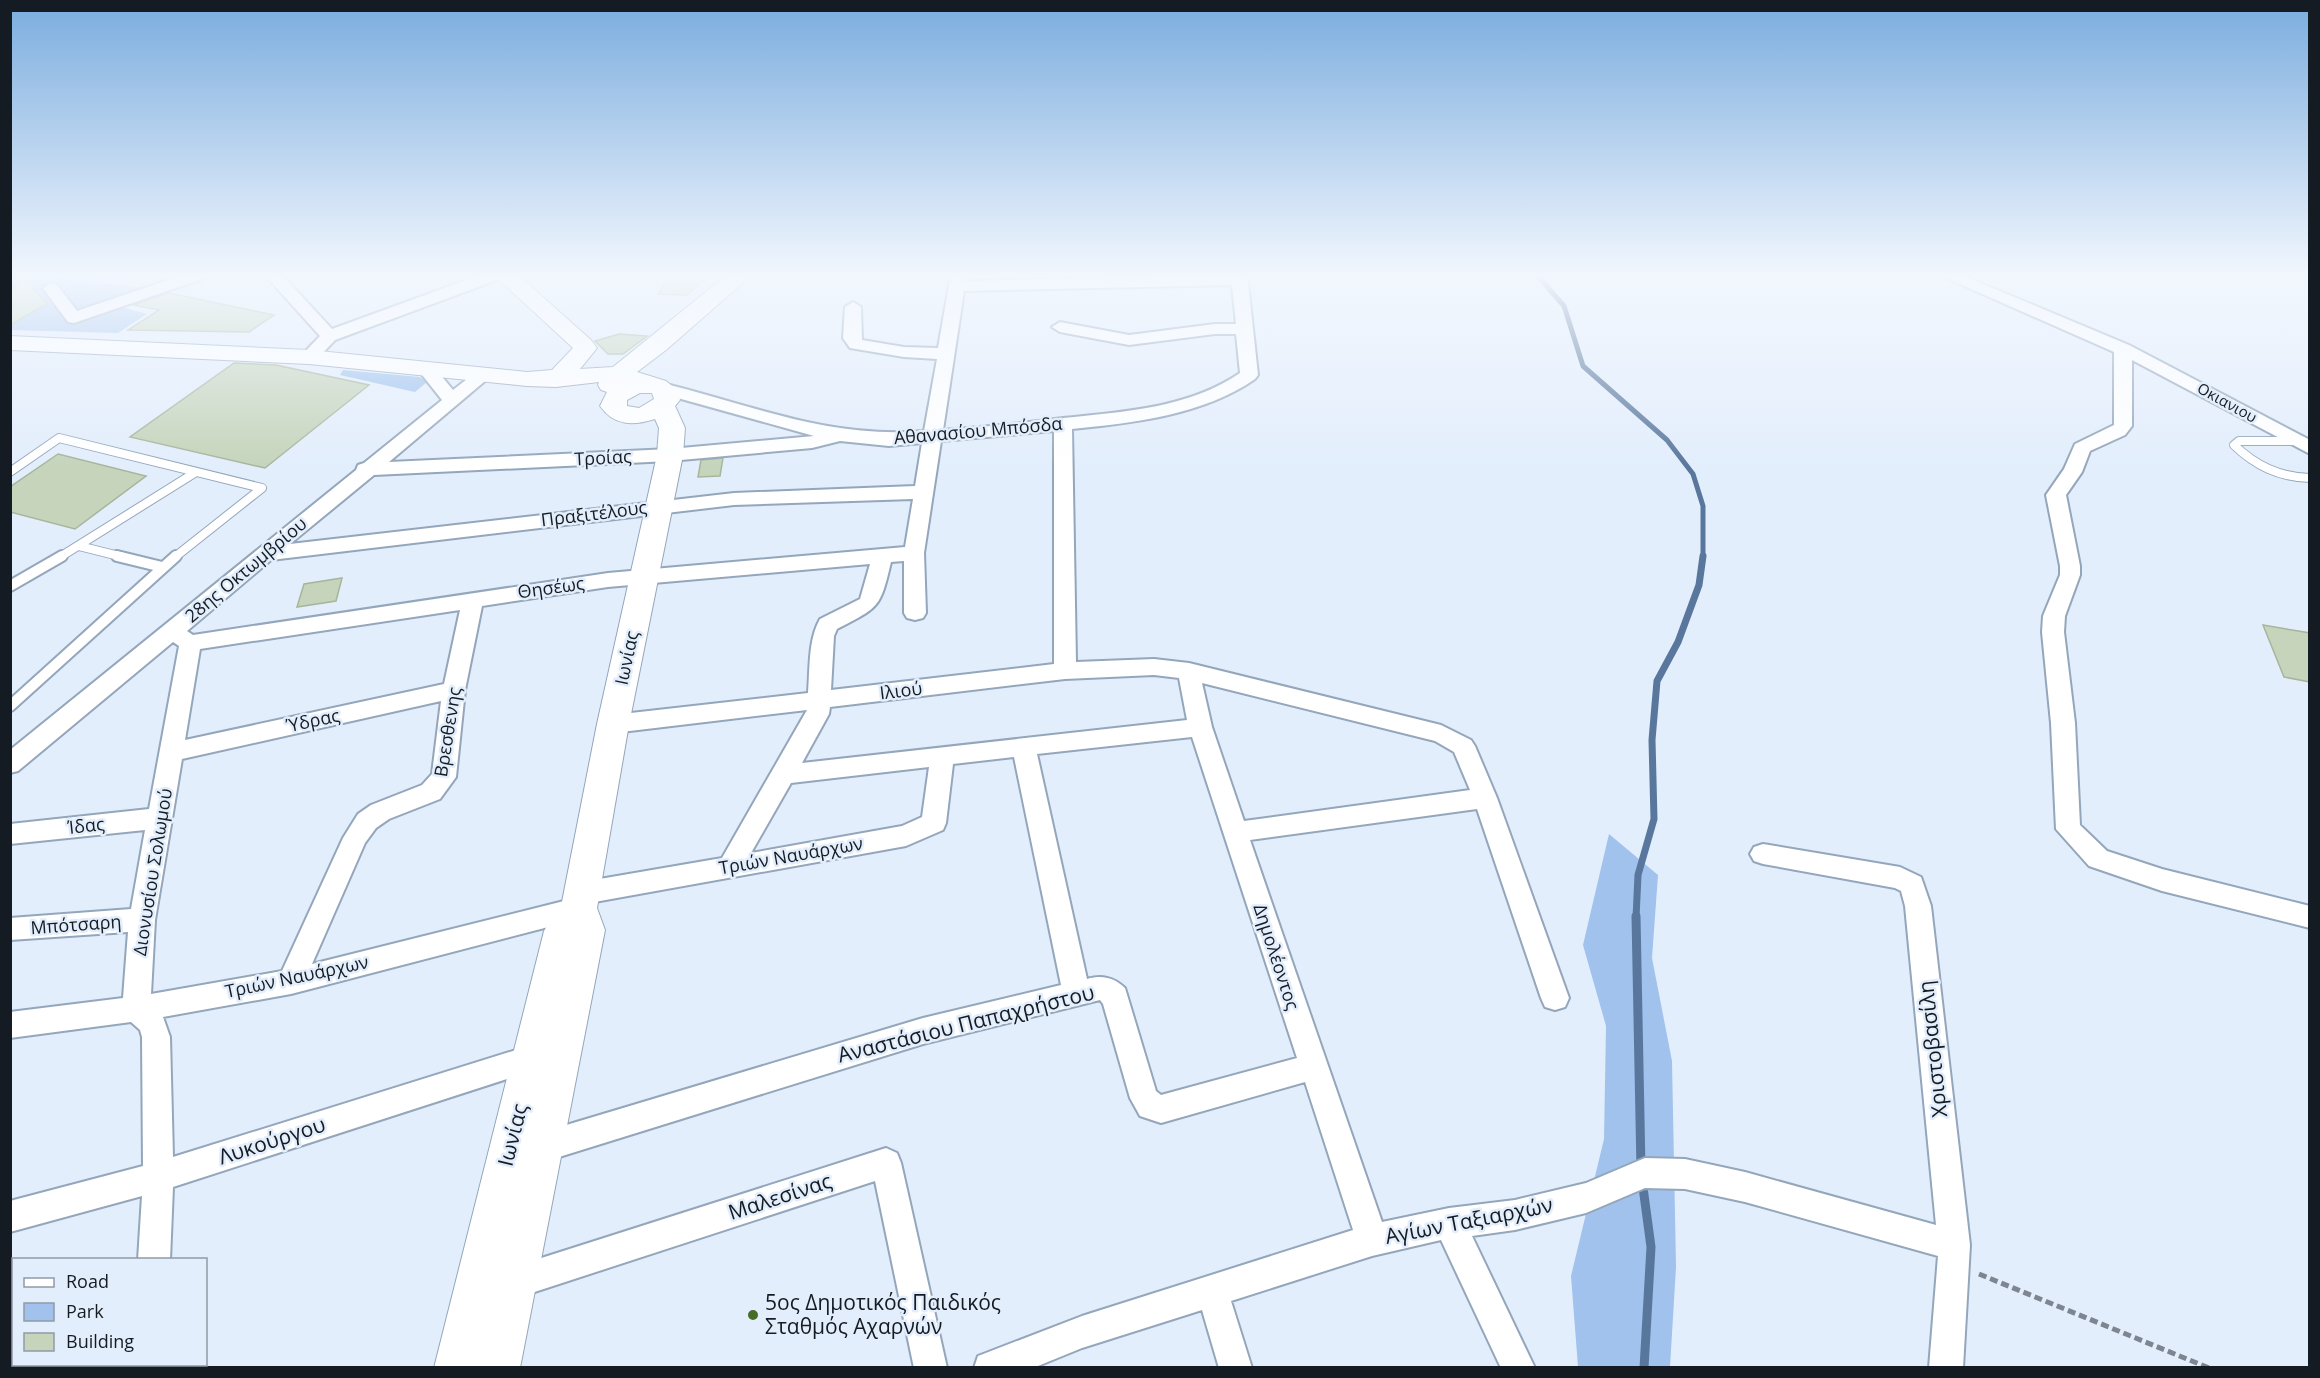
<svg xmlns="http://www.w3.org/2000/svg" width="2320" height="1378" font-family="'Open Sans',sans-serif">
<rect width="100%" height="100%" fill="#e3eefc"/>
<path fill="#a0c2ed" d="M11 274H53L61 279 162 290 118 306 147 314 118 333 11 330Z
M343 370 420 377 427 382 415 392 340 375Z
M1609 834 1658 875 1652 958 1672 1061 1676 1267 1670 1367H1578L1571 1276 1604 1139 1606 1026 1583 945Z"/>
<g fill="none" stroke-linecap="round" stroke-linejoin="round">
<path stroke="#59779c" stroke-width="5" d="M1536 274 1564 306 1583 366 1667 440 1693 474 1703 506V557"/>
<path stroke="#59779c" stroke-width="7" d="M1636 918 1638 875 1654 819 1652 740 1657 681 1678 642 1699 585 1703 556"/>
<path stroke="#59779c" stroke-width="9" d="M1636 916 1641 1169
M1642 1180 1651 1247 1644 1368"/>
</g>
<path fill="#c5d4bb" stroke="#a7b59d" stroke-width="1.5" d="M670 274H682L709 275 687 295 658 294Z
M26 280 47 304 10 325V289Z
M169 293 274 315 249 332 128 330 159 310 134 305Z
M619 334 647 336 623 354H608L595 341Z
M234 363 276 365 369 385 265 468 130 437Z
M58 454 146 476 75 529 10 512V487Z
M723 458 720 476 698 477 701 460Z
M342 578 336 601 297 607 304 584Z
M2263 625 2310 633V682L2284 677Z"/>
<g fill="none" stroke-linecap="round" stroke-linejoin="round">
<defs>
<path id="lane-far1" d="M2297 441H2239L2234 445C2256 466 2279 477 2310 478
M10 472 59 438 262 488 175 557
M79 546 123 557
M60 557 196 472"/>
<path id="lane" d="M117 556 162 567
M10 586 62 556
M10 706 176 556"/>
<path id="street" d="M186 274H210L208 277 74 323 68 322 43 288 51 283 57 285 77 311Z
M264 274H281L332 329 483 274H507L505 277 335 340 315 361 309 362 300 357 320 336Z
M951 274H967L966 281 1247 274 1258 375 1255 379C1203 415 1134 423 1072 429L1076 662 1154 659 1189 663 1441 725 1471 740 1475 746 1497 798 1569 998 1565 1007 1555 1010 1545 1007 1541 998 1477 809 1250 840 1382 1222 1449 1208 1515 1200 1586 1183 1645 1158 1685 1159 1745 1172 1936 1225 1905 906 1901 891 1895 888 1763 864 1754 861 1750 854 1754 847 1763 844 1900 867 1921 877 1931 906 1970 1245 1963 1368H1929L1938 1256 1745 1202 1685 1189 1645 1188 1586 1213 1515 1230 1472 1236 1535 1368H1501L1441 1240 1372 1256 1231 1301 1252 1368H1219L1202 1310 1082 1348 1033 1368H974L978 1356 1082 1316 1353 1230 1305 1082 1161 1123 1140 1116 1130 1098 1103 1004 1100 1000 923 1044 543 1162 532 1157 528 1147 532 1137 543 1132 923 1018 1061 985 1014 757 953 764 946 823 943 830 906 846 589 903 592 908 588 916 579 919 291 994 163 1017 170 1037 173 1157 532 1045 542 1049 546 1058 542 1067 532 1071 173 1187 170 1260H138L142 1196 10 1232V1201L143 1166 142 1037 140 1030 131 1022 10 1038V1012L123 998 128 932 10 940V918L131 909 145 830 10 844V824L149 809 179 646 173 642 18 771 10 773V750L356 470 358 465 364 463 442 400 419 371 422 367H434L453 390 476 372 482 371 491 376 389 462 670 449 814 436 656 392 653 388 662 383C752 405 829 439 924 431L937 359 904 357 850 348 843 338 845 307 853 302 861 307 862 340 904 347 938 348ZM1232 285 1236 324H1215L1129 335 1060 322 1052 327 1060 332 1129 345 1215 334H1236L1240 373C1189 408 1123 412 1063 418 1023 423 983 427 943 430L964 291ZM1054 431V664L831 690 834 636 837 629C879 607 880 609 891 562L904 561V613L907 618 915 620 923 618 926 613 924 553 941 441ZM840 441 889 446 922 443 915 486 734 493 290 544 374 475 670 461 812 448ZM913 499 905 547 608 573 193 635 187 631 271 560 734 505ZM870 564 860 599 820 619C808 640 810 668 808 693L613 715 605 718 601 724 605 730 613 733 807 710 722 858 582 882 573 885 569 893 572 899 312 964 365 843 376 828 389 819 440 799 456 777 465 690 482 606 608 587ZM460 610 444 684 185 740 200 649ZM1154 675 1179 678 1187 720 802 763 829 714 830 707 1065 679ZM1202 683 1435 741 1454 752 1470 790 1244 821 1212 727ZM441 701 432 774 422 785 371 805 358 814 343 838 282 971 151 994 155 920 182 759ZM1192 737 1297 1058 1161 1095 1156 1091 1125 988C1113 977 1102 975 1087 979L1037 754ZM929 767 922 817 902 826 751 853 791 783Z
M1937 274H1959L2129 345 2310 440V454L2132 360V426L2125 435 2090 451 2082 472 2066 495 2080 566V575L2065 616 2064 632 2075 723 2080 825 2107 851 2162 869 2310 906V928L2162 891 2089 866 2056 829 2051 723 2042 632 2043 616 2060 575V566L2046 495 2064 469 2075 444 2114 425V352Z
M886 1148 897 1153 901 1163 947 1368H914L875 1181 510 1300 499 1295 494 1284 499 1273 510 1268Z
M131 1364H165V1368H131Z"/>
<path id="secondary" d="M493 274H517L591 340 597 348 580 369 613 367 728 274H753L666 350 637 372 666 381 678 391 680 400 675 406 685 428 683 455 629 724 597 908 605 930 520 1368H434L544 931 562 902 597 724 657 455 659 428 655 419C633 426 614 426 600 406L607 392 601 390 598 385 599 382 556 387 527 386 309 364 10 350V336L309 350 527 372 552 370 573 348ZM640 393H652L654 399 639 408 627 406V400Z"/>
</defs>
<use href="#lane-far1" stroke="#94a6bb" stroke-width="10"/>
<use href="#lane" stroke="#94a6bb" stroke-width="14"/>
<use href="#street" stroke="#94a6bb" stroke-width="4"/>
<use href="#secondary" stroke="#94a6bb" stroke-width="2"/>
<path stroke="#7d8590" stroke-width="5" stroke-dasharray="8 4" stroke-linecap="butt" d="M1979 1274 2209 1368"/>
<use href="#lane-far1" stroke="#fff" stroke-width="8"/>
<use href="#lane" stroke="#fff" stroke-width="10"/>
<use href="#street" fill="#fff" fill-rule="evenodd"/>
<use href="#secondary" fill="#fff" fill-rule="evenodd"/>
</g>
<linearGradient id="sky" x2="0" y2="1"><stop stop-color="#7aacde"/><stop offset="0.59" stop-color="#f2f7fe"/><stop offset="1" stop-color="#f2f7fe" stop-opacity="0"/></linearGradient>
<rect width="2320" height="467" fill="url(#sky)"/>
<circle fill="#476c25" stroke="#e3eefc" stroke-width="2" cx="753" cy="1315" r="6"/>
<g text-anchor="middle" stroke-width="5" stroke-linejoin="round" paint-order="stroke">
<g font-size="15" fill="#151b23" stroke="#e3eefc">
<text transform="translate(2227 403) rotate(29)" y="5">Οκιανιου</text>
</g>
<g font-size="18" fill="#151b23" stroke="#e3eefc">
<text transform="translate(978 431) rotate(-5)" y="6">Αθανασίου Μπόσδα</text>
<text transform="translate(603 458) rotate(-3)" y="6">Τροίας</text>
<text transform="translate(594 514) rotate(-7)" y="6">Πραξιτέλους</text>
<text transform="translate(246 570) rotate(-40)" y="6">28ης Οκτωμβρίου</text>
<text transform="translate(551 588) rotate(-8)" y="6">Θησέως</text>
<text transform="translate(627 658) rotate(-78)" y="6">Ιωνίας</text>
<text transform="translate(901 691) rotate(-7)" y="6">Ιλιού</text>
<text transform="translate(313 721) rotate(-12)" y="6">Ύδρας</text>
<text transform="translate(448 732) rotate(-81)" y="6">Βρεσθενης</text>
<text transform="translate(86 826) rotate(-6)" y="6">Ίδας</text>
<text transform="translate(791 856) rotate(-10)" y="6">Τριών Ναυάρχων</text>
<text transform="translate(153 872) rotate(-81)" y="6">Διονυσίου Σολωμού</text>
<text transform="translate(76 925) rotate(-4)" y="6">Μπότσαρη</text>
<text transform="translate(1276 957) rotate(72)" y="6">Δημολέοντος</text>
<text transform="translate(297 977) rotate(-12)" y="6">Τριών Ναυάρχων</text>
</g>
<g font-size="21" fill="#151b23" stroke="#e3eefc">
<text transform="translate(966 1024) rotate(-14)" y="7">Αναστάσιου Παπαχρήστου</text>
<text transform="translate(1933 1049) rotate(-96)" y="7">Χριστοβασίλη</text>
<text transform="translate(513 1135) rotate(-76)" y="7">Ιωνίας</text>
<text transform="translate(272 1141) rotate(-18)" y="7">Λυκούργου</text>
<text transform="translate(780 1197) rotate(-18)" y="7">Μαλεσίνας</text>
<text transform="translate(1469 1221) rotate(-11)" y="7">Αγίων Ταξιαρχών</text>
</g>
<g font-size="21" fill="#151b23" stroke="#e3eefc" text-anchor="start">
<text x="765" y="1310">5ος Δημοτικός Παιδικός<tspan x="765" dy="24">Σταθμός Αχαρνών</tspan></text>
</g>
</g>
<rect width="2320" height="1378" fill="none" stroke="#151b23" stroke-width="24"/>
<rect x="12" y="1258" width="195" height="108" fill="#e3eefc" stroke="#919aa5" stroke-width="1.5"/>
<rect x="24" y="1278" width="30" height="9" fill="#ffffff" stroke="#919aa5" stroke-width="1.5"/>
<text x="66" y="1288" font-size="18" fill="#151b23">Road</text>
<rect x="24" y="1303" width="30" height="18" fill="#a0c2ed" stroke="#919aa5" stroke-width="1.5"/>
<text x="66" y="1318" font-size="18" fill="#151b23">Park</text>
<rect x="24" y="1333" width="30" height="18" fill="#c5d4bb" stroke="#919aa5" stroke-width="1.5"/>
<text x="66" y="1348" font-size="18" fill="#151b23">Building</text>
</svg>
